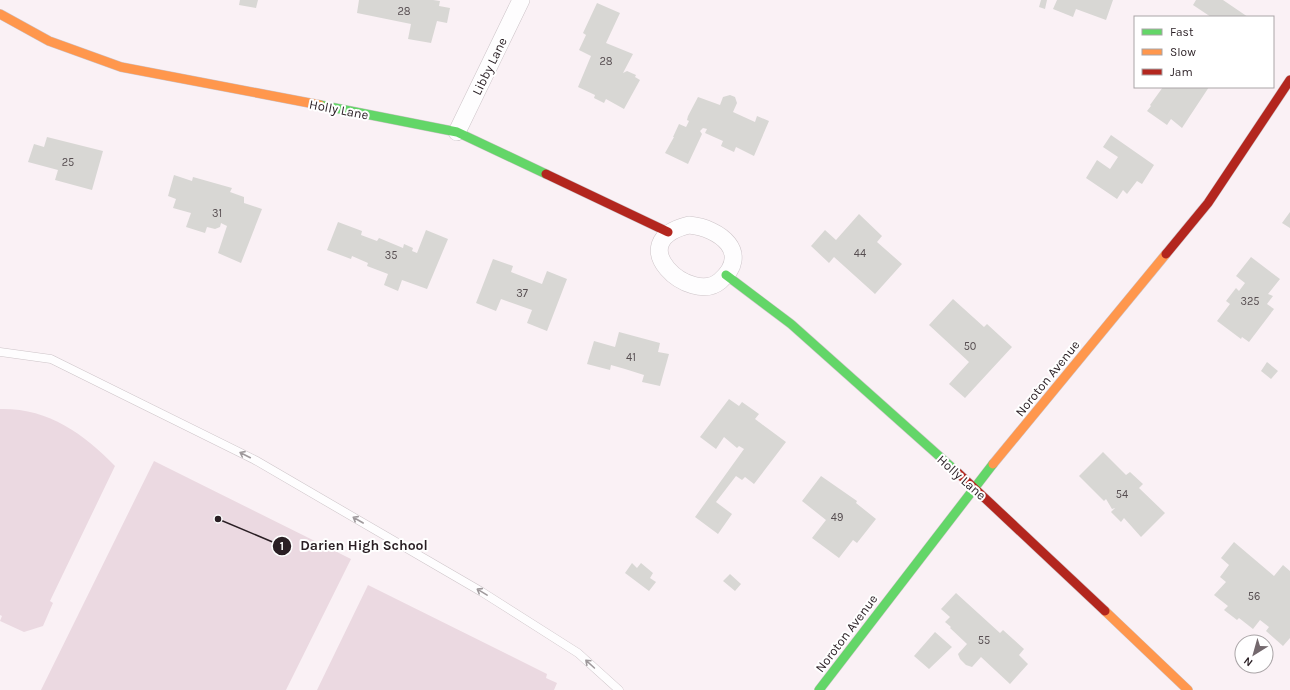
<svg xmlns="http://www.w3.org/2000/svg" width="1290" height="690" font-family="Karla,sans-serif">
<rect width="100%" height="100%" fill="#faf1f5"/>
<path fill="#ebd9e1" d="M0 409C48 408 83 433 115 466L50 601 53 603 43 626 24 632 0 621 2 616 0 615Z
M154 461 351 559 286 690H41Z
M368 585 547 674 546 678 557 683 554 690H317Z"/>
<path fill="#d8d7d4" d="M240 0H258L256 8 239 5Z
M359 0H433L440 1 439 6 450 8 447 23 437 21 431 43 408 39 411 24 357 13Z
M1041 0H1047L1045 9 1039 7Z
M1057 0H1113L1106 20 1076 9 1073 17 1053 9Z
M1196 0H1223L1248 17H1211L1193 5Z
M597 3 620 13 606 43 633 54 623 73 627 71 636 75 635 77 640 80 624 109 606 99 604 103 594 98 595 95 578 87 591 56 579 50 586 35 583 33Z
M1163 87H1209L1182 128 1171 119 1167 125 1147 111 1151 106 1150 105Z
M730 95 735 97 737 103 733 112 755 122 757 116 769 121 754 156 736 147 734 152 721 146 723 141 705 133 707 129 703 128 700 131 702 134 688 164 665 153 674 137H673L679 124 686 127 689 121 687 120 688 116 698 97 720 105 723 97Z
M1111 135 1154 165 1142 184 1137 181 1127 194 1123 190 1117 199 1086 178 1097 160 1110 169 1118 157 1103 147Z
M47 137 103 151 92 190 55 180 58 170 28 162 34 144 44 147Z
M174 175 192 181 193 177 232 188 230 192 244 197V203L262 209 241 263 218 253 227 226 221 223 220 227 215 229 207 227 205 233 186 227 191 213 173 208 176 199 168 196Z
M1290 212V228L1282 223Z
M859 214 882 236 877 242 902 264 875 294 834 257 829 263 811 246 825 230 836 240Z
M338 222 362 231 361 235 377 241 379 238 403 248 404 244 413 248 412 251 417 253 426 230 448 239 427 289 402 280 398 291 384 285 388 274 367 266 368 263 352 256 351 259 327 250Z
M1251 257 1280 279 1268 294 1273 296 1267 304 1274 309 1249 342 1242 337 1241 339 1217 321 1230 304 1226 301 1236 288 1239 291 1245 283 1236 276Z
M493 259 513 266 511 272 542 284 547 271 567 279 547 331 527 323 532 310 501 299 496 311 476 303Z
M953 299 984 327 987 324 1012 347 965 398 949 384 969 362 929 325Z
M619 332 660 343 658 352 669 354 660 386 642 382 644 375 625 369 611 365 610 370 587 364 594 341 615 347Z
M1267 362 1278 371 1271 379 1261 371Z
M729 399 739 406 742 402 759 414 755 419 786 442 754 484 745 477 742 480 736 476 716 502 732 514 718 534 695 517 744 449 739 446 737 448 724 437 716 449 700 437Z
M1103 452 1126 475 1130 472 1143 484 1139 488 1165 513 1141 537 1124 518 1121 522 1111 512 1115 508 1112 509 1106 499 1104 501 1079 476Z
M821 476 857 501 856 503 876 519 857 543 853 540 839 558 812 538 826 520 802 501Z
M1234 542 1274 576 1283 565 1290 571V638L1283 646 1266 631 1269 627 1260 620 1253 629 1239 618 1237 620 1224 610 1228 606 1214 595 1226 582 1220 577 1229 565 1221 558Z
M632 563 637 568 641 563 653 573 650 578 656 582 649 591 625 573Z
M730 574 741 584 735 591 723 581Z
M956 593 1000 633 1003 630 1024 649 1019 655 1028 664 1010 684 981 657 972 667 966 665 960 659 958 654 967 644 950 628 951 627 945 622 950 617 941 609Z
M935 632 952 647 929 669 914 656Z"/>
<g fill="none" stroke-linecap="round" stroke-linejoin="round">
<defs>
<path id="lane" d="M0 352 51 359 255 460 482 592 578 653 619 690"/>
<path id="street" d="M457 132 521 0
M689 225C720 228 752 253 720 281 691 306 619 242 689 225Z"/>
<path id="fast" d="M320 105 457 132 546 174
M726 275 791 324 957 472
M819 690 993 464"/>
<path id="slow" d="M0 14 49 41 121 67 320 105
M993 464 1166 254
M1105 611 1188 690"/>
<path id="jam" d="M546 174 668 232
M1166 254 1208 203 1290 80
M957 472 1105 611"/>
</defs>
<use href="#lane" stroke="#cdc4c8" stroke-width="9"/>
<use href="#street" stroke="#cdc4c8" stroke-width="18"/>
<use href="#fast" stroke="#cdc4c8" stroke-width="10"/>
<use href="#slow" stroke="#cdc4c8" stroke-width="10"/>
<use href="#jam" stroke="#cdc4c8" stroke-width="10"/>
<use href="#lane" stroke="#fefdfe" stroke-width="8"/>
<use href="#street" stroke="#fefdfe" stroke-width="17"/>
<use href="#fast" stroke="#63d668" stroke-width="9"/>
<use href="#slow" stroke="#ff974d" stroke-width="9"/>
<use href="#jam" stroke="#b3261e" stroke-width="9"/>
</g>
<defs><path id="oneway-shaft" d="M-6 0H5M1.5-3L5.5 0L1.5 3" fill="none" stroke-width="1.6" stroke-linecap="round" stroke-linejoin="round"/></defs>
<g stroke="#9f999c">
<use href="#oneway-shaft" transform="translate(245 455) rotate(-153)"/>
<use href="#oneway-shaft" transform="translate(358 520) rotate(-150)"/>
<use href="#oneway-shaft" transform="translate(482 592) rotate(-149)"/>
<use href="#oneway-shaft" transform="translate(590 664) rotate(-138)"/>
</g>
<g text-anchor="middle" stroke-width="4" stroke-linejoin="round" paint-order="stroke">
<g font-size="11" fill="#564d50">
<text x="404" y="15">28</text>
<text x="606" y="65">28</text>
<text x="68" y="166">25</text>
<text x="217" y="217">31</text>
<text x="860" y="257">44</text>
<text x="391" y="259">35</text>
<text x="522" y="297">37</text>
<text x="1250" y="305">325</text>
<text x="970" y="350">50</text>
<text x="631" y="361">41</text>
<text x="1122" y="498">54</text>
<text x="837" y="521">49</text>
<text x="1254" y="600">56</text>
<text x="984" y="644">55</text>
</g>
<g font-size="13" fill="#2a1f24" stroke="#fff">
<text transform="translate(489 66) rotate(-64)" y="5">Libby Lane</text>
<text transform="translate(339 109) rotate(11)" y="5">Holly Lane</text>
<text transform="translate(1047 378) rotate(-51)" y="5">Noroton Avenue</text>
<text transform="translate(962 477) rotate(42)" y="5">Holly Lane</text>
<text transform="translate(846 633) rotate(-53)" y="5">Noroton Avenue</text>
</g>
</g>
<path fill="none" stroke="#2a1f24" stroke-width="1.5" d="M218 519L282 546"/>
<g fill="#2a1f24" stroke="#fff" stroke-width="1.5">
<circle cx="218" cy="519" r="4"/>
<circle cx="282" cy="546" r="10"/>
</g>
<g font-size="12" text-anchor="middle" font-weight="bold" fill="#fff">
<text x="282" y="550">1</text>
</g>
<g font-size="14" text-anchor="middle" font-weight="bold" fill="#2a1f24" stroke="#fff" stroke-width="4" stroke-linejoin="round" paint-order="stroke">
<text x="364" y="550">Darien High School</text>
</g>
<rect x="1134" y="16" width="140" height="72" fill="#ffffff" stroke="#aaa5a7"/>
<rect x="1142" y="29" width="20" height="6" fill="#63d668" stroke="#aaa5a7"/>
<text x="1170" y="36" font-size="12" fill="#2a1f24">Fast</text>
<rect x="1142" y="49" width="20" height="6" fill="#ff974d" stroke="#aaa5a7"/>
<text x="1170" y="56" font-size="12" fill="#2a1f24">Slow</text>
<rect x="1142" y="69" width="20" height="6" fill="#b3261e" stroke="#aaa5a7"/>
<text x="1170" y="76" font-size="12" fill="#2a1f24">Jam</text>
<g transform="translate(1254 654) rotate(217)"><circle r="19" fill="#ffffff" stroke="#aaa5a7"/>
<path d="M0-3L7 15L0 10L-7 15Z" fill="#73686d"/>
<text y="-6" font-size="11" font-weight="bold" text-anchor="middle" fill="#2a1f24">N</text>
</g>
</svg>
